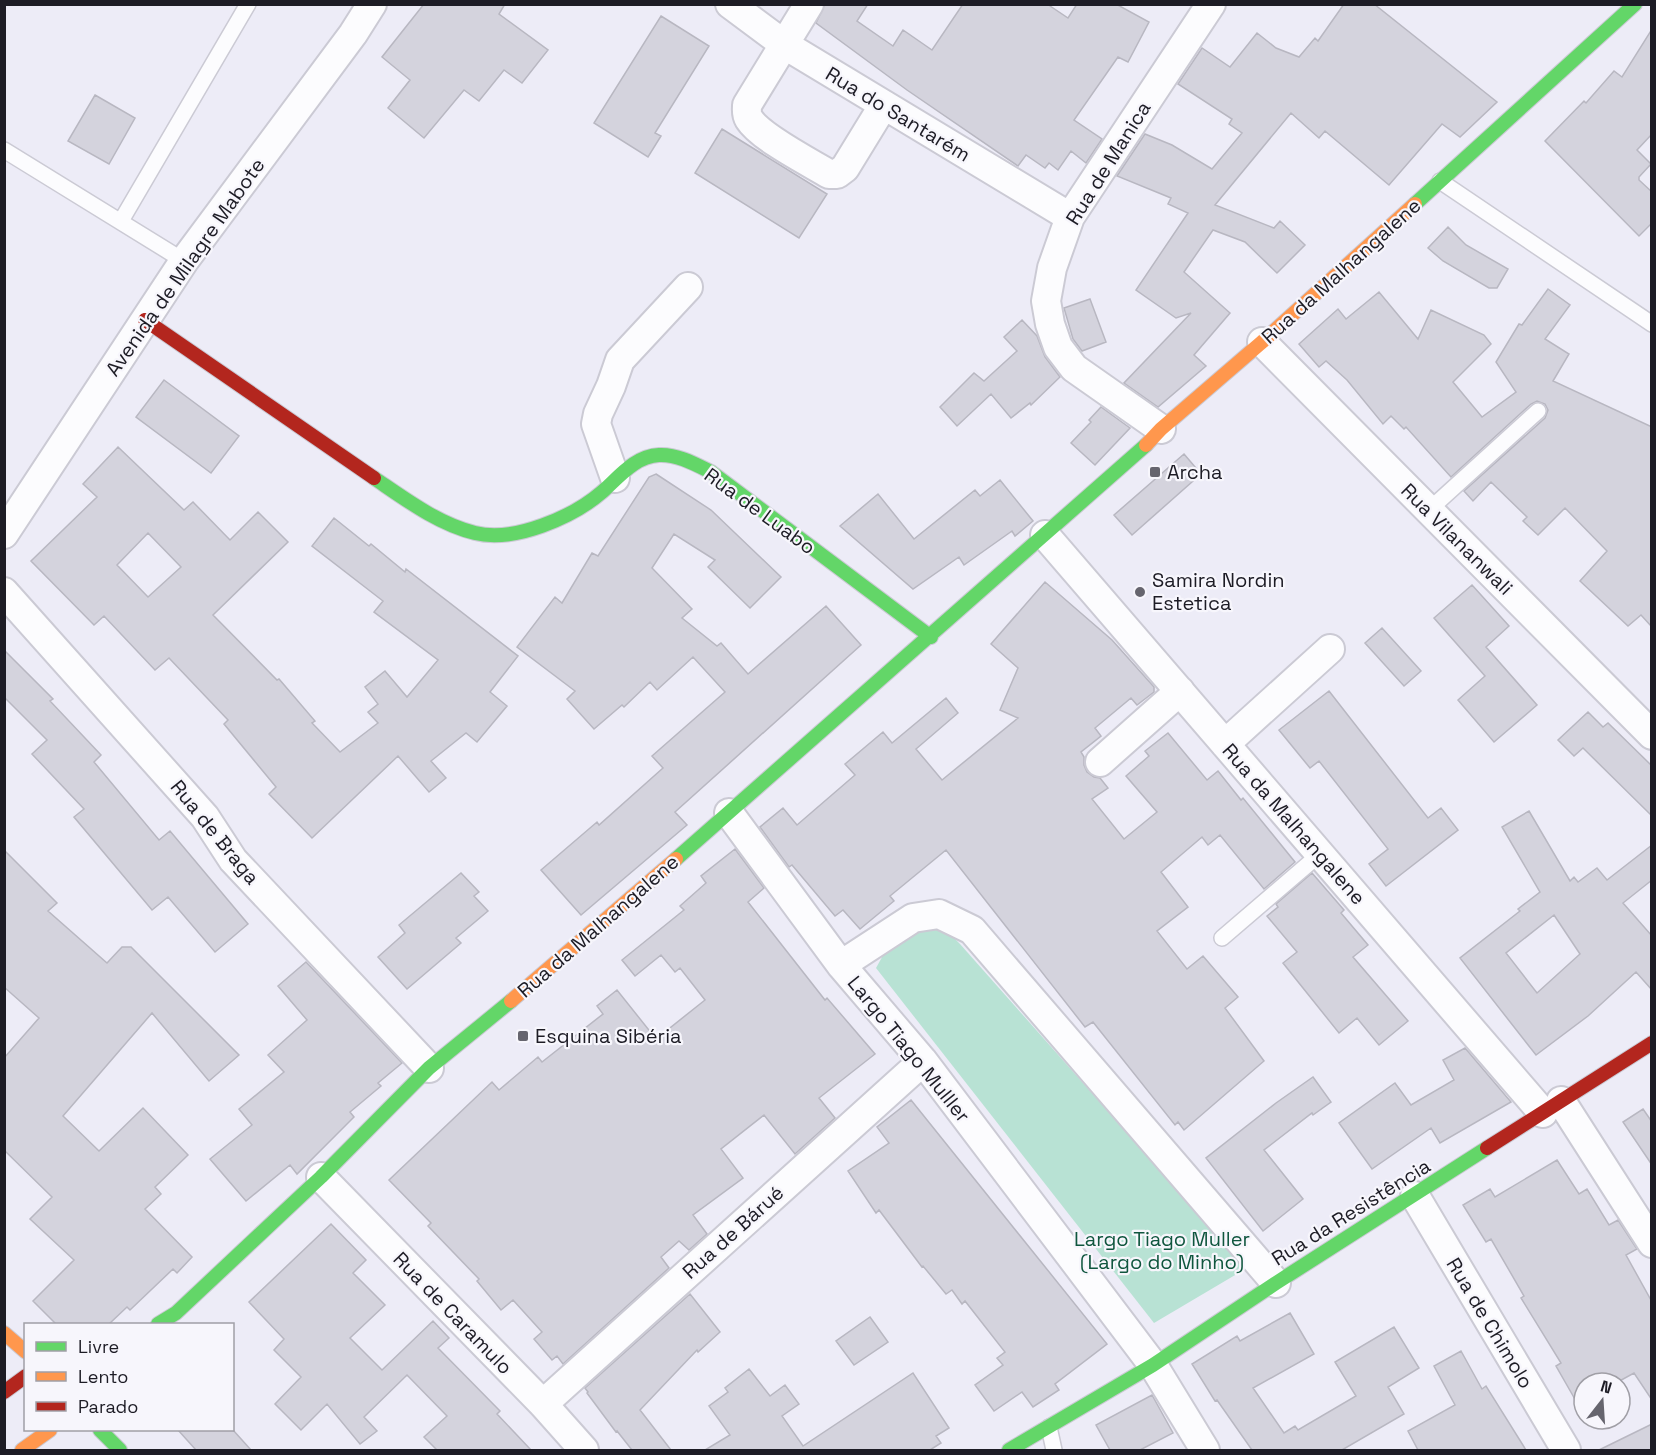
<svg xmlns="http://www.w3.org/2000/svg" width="1656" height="1455" font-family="'Space Grotesk',sans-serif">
<rect width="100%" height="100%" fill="#edecf7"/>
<path fill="#b8e2d4" d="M928 919 947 931 960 944 1247 1268 1154 1323 876 968 891 941Z"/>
<path fill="#d4d3dd" stroke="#b8b7c1" stroke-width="1.5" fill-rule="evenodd" d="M424 4H505L499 14 548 50 522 83 504 70 479 101 464 90 424 138 388 108 410 80 382 57Z
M825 4H868L857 21 893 46 903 30 932 50 963 4H1047L1068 18 1077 4H1116L1149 22 1128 62 1118 57 1074 120 1102 139 1086 163 1071 151 1058 170 1049 163 1045 168 1026 155 1018 166 907 90 816 23Z
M1344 4H1374L1497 102 1460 137 1442 124 1389 185 1325 131 1319 138 1291 113 1215 205 1274 228 1280 221 1305 245 1277 273 1245 242 1213 230 1184 272 1230 313 1194 355 1206 366 1158 407 1124 383 1191 313 1176 318 1136 290 1188 213 1168 204 1171 198 1117 176 1145 134 1172 145 1212 169 1242 133 1229 124 1232 119 1178 84 1202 48 1230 67 1257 33 1276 48 1299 57 1315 38 1318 41Z
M661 16 709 46 655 133 661 136 648 157 594 123Z
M1652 29V134L1637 150 1651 164 1639 177V180L1652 192V223L1639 236 1545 141 1584 101 1586 103 1614 71 1622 77Z
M95 95 135 118 109 164 68 141Z
M722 129 827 194 799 238 695 173Z
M1448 227 1466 245 1508 269 1497 288H1489L1443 261 1428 248Z
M1548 289 1570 305 1545 339 1569 354 1553 381 1652 427V627L1641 615 1628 626 1580 581 1607 551 1565 508 1538 535 1523 521 1527 517 1491 482 1473 501 1464 491 1545 418 1548 410 1545 404 1537 401 1531 404 1451 477 1406 427 1404 429 1391 416 1383 424 1347 380 1326 361 1319 367 1299 344 1338 309 1346 319 1379 292 1418 339 1431 310 1484 335 1491 344 1453 382 1482 417 1516 392 1496 362 1519 324 1522 325Z
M1090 299 1106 342 1082 351 1073 339 1064 308Z
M1022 320 1037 336 1045 357 1060 377 1031 405 1030 403 1011 418 991 394 957 426 940 407 974 373 984 381 1017 351 1004 337Z
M164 380 239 436 211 473 136 417Z
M1101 407 1130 428 1095 465 1071 443 1091 422 1089 420Z
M118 447 184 510 193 502 230 540 258 512 288 542 213 615 277 680 279 679 315 721 312 723 340 752 378 723 368 712 378 704 365 687 385 671 407 697 438 660 374 612 383 601 312 546 334 518 369 546 371 544 405 572 406 569 518 656 490 692 507 706 477 742 466 733 431 761 446 778 429 792 398 756 312 838 269 794 276 787 224 724 228 720 169 658 155 670 104 616 94 625 31 561 97 497 83 484ZM148 533 181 567 148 597 117 565Z
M1184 454 1201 474 1132 535 1114 515Z
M656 474 711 510 781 577 750 608 708 567 715 560 674 534 652 568 692 609 682 618 717 646 721 643 748 674 826 606 861 645 675 812 687 825 581 915 541 870 597 822 599 825 663 768 652 756 725 692 693 657 657 690 650 682 624 707 622 705 594 729 567 699 575 691 517 647 555 597 562 603 592 553 598 556 649 477Z
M1000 480 1033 521 1015 536 1012 531 964 565 959 557 913 589 840 526 878 494 914 539 975 490 980 496Z
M1045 582 1112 640 1154 687V692L1137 705 1131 698 1095 728 1101 736 1081 752 1084 757V765L1087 772 1094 777 1100 778 1108 788 1092 799 1124 839 1157 812 1126 776 1149 756 1145 751 1168 733 1207 780 1218 771 1241 800 1243 798 1295 862 1264 889 1220 835 1208 845 1202 837 1161 872 1188 907 1157 931 1187 969 1203 956 1238 997 1225 1008 1264 1061 1184 1130 1178 1122 1175 1125 1093 1022 1085 1027 946 850 890 896 894 901 860 929 843 910 835 916 792 865 789 867 760 827 783 808 797 825 855 775 845 764 883 732 892 743 946 698 958 713 916 749 942 780 1018 718 1000 710 1018 668 991 644Z
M1472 585 1509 626 1486 647 1537 705 1494 742 1458 700 1485 676 1434 618Z
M1382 628 1421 671 1404 686 1365 643Z
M4 650 53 699 50 701 101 755 94 762 159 840 170 831 248 924 215 952 168 897 152 910 74 817 84 809 32 754 47 740 4 697Z
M1329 691 1428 818 1441 808 1458 830 1386 886 1369 864 1388 849 1319 761 1310 768 1279 730Z
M1588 712 1603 727 1608 723 1652 766V816L1583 748 1574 756 1558 740Z
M1529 811 1570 881 1574 877 1578 882 1597 868 1607 880 1652 845V880L1623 903 1652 936V990L1636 972 1588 1016 1536 1055 1460 958 1520 911 1518 909 1540 892 1502 827ZM1554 915 1580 954 1537 993 1506 953Z
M735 849 764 888 748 902 825 1000 827 998 875 1054 819 1098 835 1118 795 1154 764 1115 721 1149 743 1178 693 1215 707 1234 689 1250 679 1241 661 1257 669 1268 563 1364 557 1356 552 1360 534 1339 542 1332 513 1300 501 1310 477 1281 479 1279 428 1226 431 1223 389 1180 492 1082 499 1090 538 1057 542 1062 603 1014 597 1006 617 990 656 1039 705 1000 680 968 675 972 661 955 635 976 622 960 684 910 680 906 706 883 701 876Z
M4 850 57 903 48 911 107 963 122 947H131L239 1055 209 1081 152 1013 63 1116 99 1151 143 1108 188 1155 155 1187 161 1194 145 1209 192 1257 177 1273 173 1269 130 1310 127 1307 109 1324H56L33 1301 74 1260 30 1219 52 1197 4 1150V1058L39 1018 4 987Z
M461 873 479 892 474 896 488 911 456 938 461 943 407 989 378 957 405 933 399 925Z
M1312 873 1344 910 1341 913 1368 945 1353 957 1408 1021 1379 1045 1357 1018 1339 1033 1283 963 1297 952 1267 916 1278 907 1276 904Z
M306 962 402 1063 378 1083 381 1086 350 1112 354 1117 297 1174 290 1165 246 1201 210 1159 252 1125 239 1109 284 1072 268 1055 307 1020 278 986Z
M1465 1048 1511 1102 1440 1143 1431 1128 1372 1169 1339 1123 1395 1083 1411 1105 1454 1080 1443 1060Z
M1313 1077 1331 1102 1313 1115 1312 1113 1264 1150 1303 1199 1263 1231 1206 1158 1276 1103Z
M911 1100 1107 1344 1055 1384 1059 1390 1033 1407 1022 1392 994 1411 975 1385 1003 1365 997 1358 1005 1352 965 1301 962 1304 952 1290 946 1294 923 1266 922 1267 879 1210 876 1213 848 1171 889 1143 877 1127Z
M1643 1109 1652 1122V1165L1623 1122Z
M1557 1160 1579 1194 1587 1189 1609 1225 1618 1220 1637 1249 1626 1255 1652 1302V1400L1634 1373 1616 1383H1584V1415L1556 1366 1561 1363 1521 1298 1524 1296 1491 1239 1486 1242 1463 1205 1490 1189 1495 1197Z
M331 1224 366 1260 353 1273 385 1305 350 1338 382 1370 433 1321 449 1338 438 1348 500 1411 497 1414 531 1450H437L424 1437 447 1416 407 1375 364 1417 377 1431 360 1444 327 1404 301 1430 275 1404 301 1377 274 1350 284 1339 249 1302Z
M690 1294 720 1332 698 1352 697 1350 640 1410 671 1450H632L617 1431 616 1432 587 1393 588 1392 585 1388Z
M1290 1313 1314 1354 1253 1388 1284 1433 1295 1426 1298 1430 1356 1396 1335 1362 1394 1327 1419 1368 1388 1387 1404 1414 1342 1450H1252L1217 1400 1215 1401 1192 1364 1237 1336 1240 1341Z
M870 1317 888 1342 854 1365 836 1341Z
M1461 1351 1482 1389 1486 1386 1526 1450H1418L1408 1431 1455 1405 1434 1366Z
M749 1369 770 1396 785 1385 799 1404 782 1416 803 1446 913 1373 949 1428 936 1436 941 1443 930 1450H705L730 1435 709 1406 728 1392 725 1388Z
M1152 1395 1173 1433 1140 1450H1110L1096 1425Z
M1652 1424V1450H1599Z
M178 1430H233L251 1450H196Z"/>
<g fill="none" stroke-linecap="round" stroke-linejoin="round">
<defs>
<path id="lane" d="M4 150 184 261
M1440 181 1652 324
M121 221 248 4
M1429 510 1538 411
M1222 938 1320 854
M1049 1427 1054 1450"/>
<path id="street" d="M730 4 785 45 1070 217
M809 4 747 105C747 111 746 114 749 119 760 137 809 162 829 174H837L845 168 883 106
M1262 342 1652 735
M1161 429 1074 368 1058 347 1050 324 1046 301 1052 268 1070 217 1211 4
M615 478 596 424 598 414 611 386 620 360 688 287
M4 534 184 261 353 34 372 4
M1045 535 1543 1113
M4 592 205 817 233 860 429 1068
M1225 744 1330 649
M1100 762 1180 691
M729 813 841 965 923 1061 1153 1365 1205 1450
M841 965 913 918 939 914 972 930 1276 1283
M1561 1101 1652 1243
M321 1177 543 1404 584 1450
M1415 1196 1566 1450
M543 1404 923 1061"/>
<path id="fast" d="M1415 204 1635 4
M374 478C405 499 438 524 475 533 514 543 573 517 602 492 619 477 635 456 659 455 677 454 695 464 711 472L931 637
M676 859 1146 445
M158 1324 176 1313 321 1177 429 1068 511 1001
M100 1430 120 1450
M1009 1450 1153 1365 1276 1283 1487 1148"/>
<path id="slow" d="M1146 445 1161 429 1262 342 1415 204
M511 1001 676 859
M4 1333 26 1352
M22 1450 50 1430"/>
<path id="jam" d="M145 320 374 478
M1487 1148 1652 1043
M4 1392 26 1376"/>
</defs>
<use href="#lane" stroke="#cbcad4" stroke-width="18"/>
<use href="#street" stroke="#cbcad4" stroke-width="32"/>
<use href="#fast" stroke="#cbcad4" stroke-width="16"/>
<use href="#slow" stroke="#cbcad4" stroke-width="16"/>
<use href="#jam" stroke="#cbcad4" stroke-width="16"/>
<use href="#lane" stroke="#fcfcfe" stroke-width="15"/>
<use href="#street" stroke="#fcfcfe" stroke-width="28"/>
<use href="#fast" stroke="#63d668" stroke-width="14"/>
<use href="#slow" stroke="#ff974d" stroke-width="14"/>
<use href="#jam" stroke="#b3261e" stroke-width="14"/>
</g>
<g fill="#66656e" stroke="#f7f6fc" stroke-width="2">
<rect x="1149" y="466" width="12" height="12" rx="3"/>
<circle cx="1140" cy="592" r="6"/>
<rect x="517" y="1030" width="12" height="12" rx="3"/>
</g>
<g text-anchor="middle" stroke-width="4.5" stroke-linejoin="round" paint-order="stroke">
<g font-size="20" fill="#1d1c25" stroke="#f7f6fc">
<text transform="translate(898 114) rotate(31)" y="7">Rua do Santarém</text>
<text transform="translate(1108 163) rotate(-58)" y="7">Rua de Manica</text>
<text transform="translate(185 267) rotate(-55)" y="7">Avenida de Milagre Mabote</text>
<text transform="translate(1341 271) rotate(-42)" y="7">Rua da Malhangalene</text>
<text transform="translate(760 511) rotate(36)" y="7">Rua de Luabo</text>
<text transform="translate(1457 539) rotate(45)" y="7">Rua Vilananwali</text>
<text transform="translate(1294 824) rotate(49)" y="7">Rua da Malhangalene</text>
<text transform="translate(215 832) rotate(51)" y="7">Rua de Braga</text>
<text transform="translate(598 926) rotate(-41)" y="7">Rua da Malhangalene</text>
<text transform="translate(909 1049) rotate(51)" y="7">Largo Tiago Mulller</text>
<text transform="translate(1351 1212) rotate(-32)" y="7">Rua da Resistência</text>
<text transform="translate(733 1232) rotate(-42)" y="7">Rua de Bárué</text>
<text transform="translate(453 1313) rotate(46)" y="7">Rua de Caramulo</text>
<text transform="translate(1490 1323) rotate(59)" y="7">Rua de Chimolo</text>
</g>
<g font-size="20" fill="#1d1c25" stroke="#f7f6fc" text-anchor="start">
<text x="1167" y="479">Archa</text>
<text x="1152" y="587">Samira Nordin<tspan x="1152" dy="23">Estetica</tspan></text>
<text x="535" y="1043">Esquina Sibéria</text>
</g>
<g font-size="20" fill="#0f563e" stroke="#f7f6fc">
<text x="1162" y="1246">Largo Tiago Muller<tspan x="1162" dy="23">(Largo do Minho)</tspan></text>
</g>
</g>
<rect width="1656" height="1455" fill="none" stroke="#1d1c25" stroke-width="12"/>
<rect x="24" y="1323" width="210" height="108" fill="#f7f6fc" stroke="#a09fa6" stroke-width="1.5"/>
<rect x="36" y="1342" width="30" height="9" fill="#63d668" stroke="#a09fa6" stroke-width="1.5"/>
<text x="78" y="1353" font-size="18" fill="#1d1c25">Livre</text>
<rect x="36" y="1372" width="30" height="9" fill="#ff974d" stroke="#a09fa6" stroke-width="1.5"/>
<text x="78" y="1383" font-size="18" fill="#1d1c25">Lento</text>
<rect x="36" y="1402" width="30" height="9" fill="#b3261e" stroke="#a09fa6" stroke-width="1.5"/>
<text x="78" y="1413" font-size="18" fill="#1d1c25">Parado</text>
<g transform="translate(1602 1401) rotate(17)"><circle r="28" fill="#f7f6fc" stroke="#a09fa6" stroke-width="1.5"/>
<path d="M0-4.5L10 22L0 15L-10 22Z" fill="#66656e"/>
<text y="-9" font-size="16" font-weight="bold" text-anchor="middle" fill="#1d1c25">N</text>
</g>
</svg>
